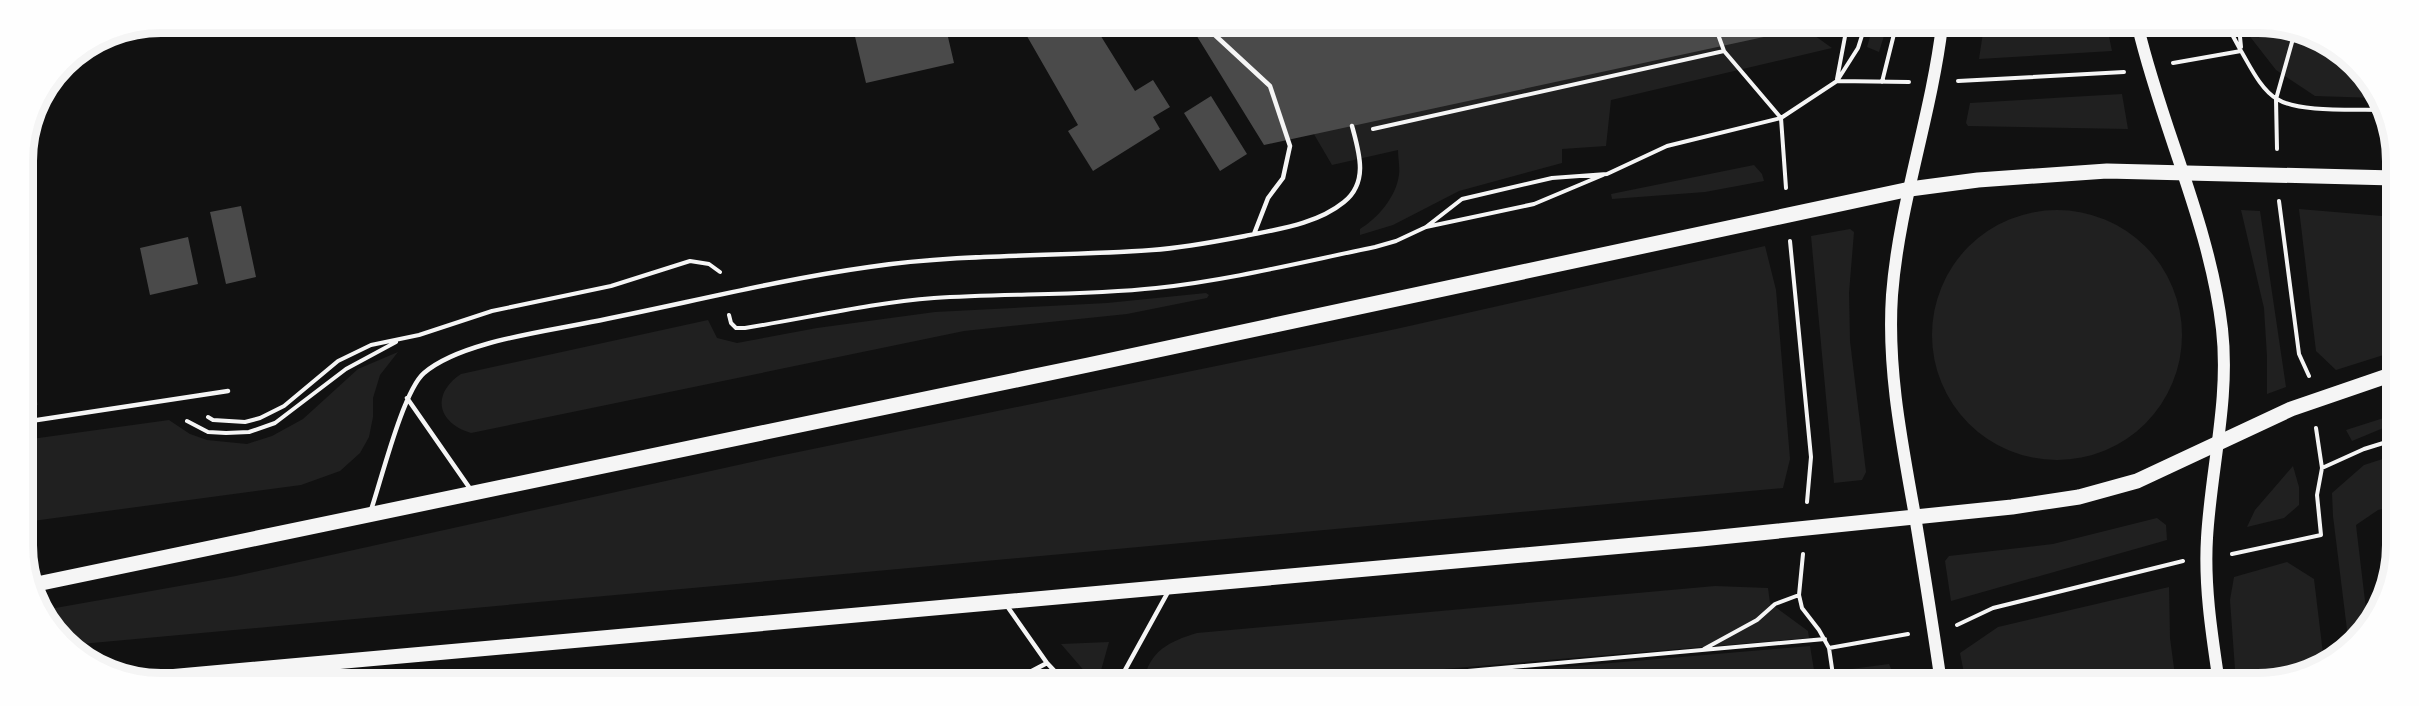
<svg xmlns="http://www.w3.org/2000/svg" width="2419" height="706" font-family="Poppins,sans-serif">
<rect width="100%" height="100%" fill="#111"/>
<path fill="#202020" d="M1213 25 1801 26 1832 48 1611 100 1606 146 1562 149V163L1459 191 1393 225 1360 235V229C1378 218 1396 197 1399 175 1400 167 1398 158 1398 150L1332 165 1270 59 1242 74Z
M1873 26H1887L1879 52 1867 47Z
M1984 26 2107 27 2112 51 1979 59Z
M2247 27H2294L2362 69 2376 98 2315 96 2276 70 2248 34Z
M2122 94 2128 129 1968 126 1966 123 1970 103Z
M1754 165 1762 174 1764 181 1705 192 1612 199 1611 194Z
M2299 209 2394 217 2393 352 2336 370 2316 351Z
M2241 210 2260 211 2286 387 2267 394V356L2264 308Z
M1932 335a125 125 0 1 1 250 0a125 125 0 1 1-250 0Z
M1850 229 1854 232 1849 293 1850 341 1866 472 1862 480 1834 483 1811 236Z
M1765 246 1776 290 1790 459 1783 488 70 645 57 637 44 610 236 576 774 457 1396 329Z
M1206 293 1209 295 1207 298 1127 314 964 331 471 433C437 423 431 394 461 374L708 320 717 338 737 343 817 328 935 312 1107 303Z
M24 351 38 405 24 407Z
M398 352 380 375 373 398V417L369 437 360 453 340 471 301 485 25 522 24 440 169 420 190 434 207 440 247 444 272 436 303 419 358 369Z
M2393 415V424L2352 441 2346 430Z
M2392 456V507L2378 510 2356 525 2367 618 2349 646 2333 516 2332 493 2364 465Z
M2293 466 2299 487V505L2284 518 2247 527 2255 510Z
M2157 518 2166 525 2167 540 1951 601 1945 561 1949 556 2053 544Z
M2287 562 2314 579 2324 662 2267 683H2236L2230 600 2234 577Z
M1715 586 1768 588 1770 603 1808 631 1809 638 1301 681H1144C1149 651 1170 641 1197 633Z
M2169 587 2170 638 2176 683H1966L1960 653 1998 627Z
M1109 642 1098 681H1093L1061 644Z
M1810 646 1816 682 1402 681Z
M1889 664 1897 682H1853L1851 669Z"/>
<path fill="#4a4a4a" d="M852 24H945L954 63 866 83Z
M1020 24 1094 25 1135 91 1153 80 1170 107 1153 117 1160 129 1093 171 1068 131 1078 125Z
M1190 25 1810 26V27L1264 145Z
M1211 96 1247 154 1220 171 1184 113Z
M241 206 256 277 226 284 210 212Z
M188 237 198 284 150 295 140 248Z"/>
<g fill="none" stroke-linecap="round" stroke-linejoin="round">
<path stroke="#f5f5f5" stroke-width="4" d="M1715 26 1724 51 1781 118 1786 188
M2228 27 2241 51
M2239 27 2241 47
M2173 63 2241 51C2250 66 2261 90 2277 99 2299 113 2355 109 2382 110
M1837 79 1847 26
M1837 81 1909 82
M1958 81 2124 72
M1882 82 1896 26
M1373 129 1724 51
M2277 149 2276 99 2296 28
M2279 201 2299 354 2309 376
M1426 227 1534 204 1603 175
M1790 241 1811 457 1807 502
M729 315 731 323 736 328H745C808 318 870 303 934 298 1008 293 1082 296 1156 288 1230 280 1302 262 1375 247L1396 241 1426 227 1462 199 1552 178 1607 174 1667 146 1781 118 1837 81 1858 48 1865 26
M208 417 213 420 245 422 260 418 284 406 338 361 371 345 419 335 492 311 611 286 690 261 709 264 720 272
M187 421 208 432 226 433 249 432 275 423 346 369 396 342
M2322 468 2364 449 2393 440
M1803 554 1799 595 1802 608 1819 630 1829 648 1834 682
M2232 554 2321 535 2317 495 2322 468 2316 428
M1957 625 1993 608 2183 561
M1829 648 1908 634
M1704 649 1757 620 1775 604 1799 595
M651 680 725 671 805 676H869L886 680
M1356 681 1825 639
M1827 682 1832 673"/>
<path stroke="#f5f5f5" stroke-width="4.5" d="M1204 25 1270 86 1290 146 1283 178 1268 198 1254 234
M407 398 471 490
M24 422 228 391
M371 510C381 481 403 391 424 373 460 342 543 332 591 322 683 304 776 280 869 267 963 253 1057 257 1152 250 1183 248 1214 242 1245 236 1279 229 1317 224 1344 202 1369 182 1359 152 1352 126
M1007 606 1047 663 1064 681
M1013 681 1047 663
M1119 681 1168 592"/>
<path stroke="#f5f5f5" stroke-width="6" d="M311 679 319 664"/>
<path stroke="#f5f5f5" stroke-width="12" d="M2138 27C2162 129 2210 225 2222 329 2230 399 2211 468 2207 538 2204 586 2212 636 2219 683
M1941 683C1933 627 1924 571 1915 516 1902 443 1887 369 1892 295 1899 204 1931 117 1942 26"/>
<path stroke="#f5f5f5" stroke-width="15" d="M32 585 1088 365 1910 189 1978 180 2107 171 2394 178
M146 679 1701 539 2012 507 2079 497 2137 481 2291 409 2393 374"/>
</g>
<path d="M0 0H2419V706H0ZM161 33H2258A128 128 0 0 1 2386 161V545A128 128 0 0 1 2258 673H161A128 128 0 0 1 33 545V161A128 128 0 0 1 161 33Z" fill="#fefefe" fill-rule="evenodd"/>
<path fill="none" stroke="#f5f5f5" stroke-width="8" d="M161 33H2258A128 128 0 0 1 2386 161V545A128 128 0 0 1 2258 673H161A128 128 0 0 1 33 545V161A128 128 0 0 1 161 33Z"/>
</svg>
